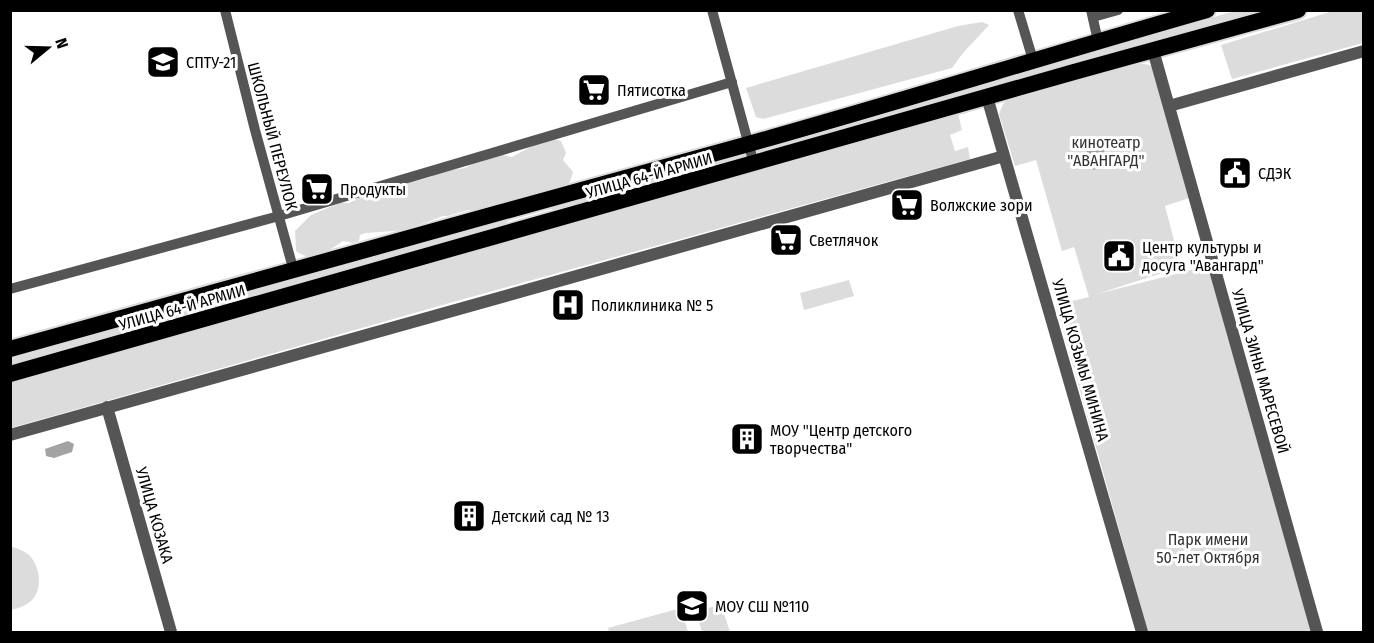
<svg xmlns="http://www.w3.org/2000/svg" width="1374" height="643" font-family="'Fira Sans Condensed',sans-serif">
<rect width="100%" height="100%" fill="#fff"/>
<path fill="#dcdcdc" d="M1235 11H1260L772 152 768 151V146L773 143Z
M1333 11H1363V43L1232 79 1221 45Z
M982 22 989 25 963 53 952 68 763 119 756 117 746 88 958 26Z
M1137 63 1150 65 1155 71 1192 197 1165 206 1181 267 1097 294 1211 265 1314 632H1148L1056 305 1089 297 1074 247 1062 251 1036 160 1015 166 999 114 1003 104 1008 100Z
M958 114 962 130 950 135 955 151 968 147 970 159 453 302 11 428V383Z
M554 139 561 141 566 153 563 160 573 172 570 182 554 192 535 196H524L514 202 490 205 476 211 468 210 448 216H443L405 230 366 233 360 235 359 241 352 243 343 241C330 250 312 264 296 251L295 231 311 215 330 207 341 203H349L364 195 431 177 439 172 465 168 478 161 502 155 512 157 534 145Z
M731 157 730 161 554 210 550 209 551 205Z
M503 218 508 221 505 225 11 365V359Z
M849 280 854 296 804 310 800 293Z
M13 547C19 549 25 551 30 556 40 567 43 589 32 600 26 606 19 608 11 610L10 548Z
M721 604 730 632H702L696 612Z
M681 608 688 632H609L608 628Z"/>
<path fill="#a3a3a3" d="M1101 142 1109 165 1093 170 1085 147Z
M68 441 74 444 72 452 54 458 46 456 45 449Z"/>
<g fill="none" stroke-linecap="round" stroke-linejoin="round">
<defs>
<path id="trunk" d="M10 349C255 279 500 213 745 145 899 102 1052 54 1207 10
M10 374 1074 72 1298 10"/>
</defs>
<use href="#trunk" stroke="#dbdbdb" stroke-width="20"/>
<path stroke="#555" stroke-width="10" d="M225 10 255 130 293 268
M712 10 754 164
M1018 10 1033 60
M1091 10 1098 41
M1093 17 1118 10
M10 289 279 216 732 82"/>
<path stroke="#555" stroke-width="12" d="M1153 50 1317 632
M987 97 1142 632
M1169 106 1364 51
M107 407 171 632
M10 435 1004 156"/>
<use href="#trunk" stroke="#000" stroke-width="16"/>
</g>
<defs>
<symbol id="university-square" viewBox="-11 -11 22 22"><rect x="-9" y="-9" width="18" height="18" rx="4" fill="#000" stroke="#fff"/><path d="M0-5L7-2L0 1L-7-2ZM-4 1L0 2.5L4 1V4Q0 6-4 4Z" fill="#fff"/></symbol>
<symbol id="supermarket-square" viewBox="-11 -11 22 22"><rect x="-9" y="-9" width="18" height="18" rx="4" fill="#000" stroke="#fff"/><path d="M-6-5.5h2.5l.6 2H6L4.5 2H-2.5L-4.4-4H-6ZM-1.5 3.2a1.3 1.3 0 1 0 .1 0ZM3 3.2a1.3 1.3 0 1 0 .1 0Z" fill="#fff"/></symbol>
<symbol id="civic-square" viewBox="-11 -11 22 22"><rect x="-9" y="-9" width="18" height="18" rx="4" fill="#000" stroke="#fff"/><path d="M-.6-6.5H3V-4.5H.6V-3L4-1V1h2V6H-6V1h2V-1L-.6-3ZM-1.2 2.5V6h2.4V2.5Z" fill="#fff"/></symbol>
<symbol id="hospital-square" viewBox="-11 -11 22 22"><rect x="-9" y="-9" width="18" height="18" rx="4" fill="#000" stroke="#fff"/><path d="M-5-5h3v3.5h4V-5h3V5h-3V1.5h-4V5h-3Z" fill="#fff"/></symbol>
<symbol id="building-square" viewBox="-11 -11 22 22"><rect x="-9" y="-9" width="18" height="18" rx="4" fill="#000" stroke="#fff"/><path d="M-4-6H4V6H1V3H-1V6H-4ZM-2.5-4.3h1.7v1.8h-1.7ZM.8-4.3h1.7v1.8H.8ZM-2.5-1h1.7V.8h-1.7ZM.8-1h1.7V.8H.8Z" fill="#fff"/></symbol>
<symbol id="school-square" viewBox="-11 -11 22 22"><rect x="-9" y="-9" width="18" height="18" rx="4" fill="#000" stroke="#fff"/><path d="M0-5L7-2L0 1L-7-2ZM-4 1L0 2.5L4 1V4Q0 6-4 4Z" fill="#fff"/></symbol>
</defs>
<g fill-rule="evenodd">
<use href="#university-square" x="144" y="43" width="38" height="38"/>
<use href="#supermarket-square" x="575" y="71" width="38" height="38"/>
<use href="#civic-square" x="1216" y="154" width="38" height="38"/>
<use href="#supermarket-square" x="298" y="170" width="38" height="38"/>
<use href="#supermarket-square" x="888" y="186" width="38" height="38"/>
<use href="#supermarket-square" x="767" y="221" width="38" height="38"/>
<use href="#civic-square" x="1100" y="237" width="38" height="38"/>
<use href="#hospital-square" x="549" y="286" width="38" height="38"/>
<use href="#building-square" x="728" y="420" width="38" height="38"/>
<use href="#building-square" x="450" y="497" width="38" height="38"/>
<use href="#school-square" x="673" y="587" width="38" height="38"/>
</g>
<g text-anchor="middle" stroke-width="6" stroke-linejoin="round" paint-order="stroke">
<g font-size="16" fill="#000" stroke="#fff" text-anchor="start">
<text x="186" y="68">СПТУ-21</text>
<text x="617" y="96">Пятисотка</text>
<text x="1258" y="179">СДЭК</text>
<text x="340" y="195">Продукты</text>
<text x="930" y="211">Волжские зори</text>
<text x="809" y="246">Светлячок</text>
<text x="1142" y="253">Центр культуры и<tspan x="1142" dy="18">досуга "Авангард"</tspan></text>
<text x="591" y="311">Поликлиника № 5</text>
<text x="770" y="436">МОУ "Центр детского<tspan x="770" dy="18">творчества"</tspan></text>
<text x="492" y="522">Детский сад № 13</text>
<text x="715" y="612">МОУ СШ №110</text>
</g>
<g font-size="16" fill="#000" stroke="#fff">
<text transform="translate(273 136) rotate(75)" y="6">ШКОЛЬНЫЙ ПЕРЕУЛОК</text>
<text transform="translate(649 175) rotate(-16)" y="6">УЛИЦА 64-Й АРМИИ</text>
<text transform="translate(182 307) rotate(-16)" y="6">УЛИЦА 64-Й АРМИИ</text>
<text transform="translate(1081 360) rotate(74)" y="6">УЛИЦА КОЗЬМЫ МИНИНА</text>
<text transform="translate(1261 371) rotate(74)" y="6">УЛИЦА ЗИНЫ МАРЕСЕВОЙ</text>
<text transform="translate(155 515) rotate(74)" y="6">УЛИЦА КОЗАКА</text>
</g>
<g font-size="16" fill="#333" stroke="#fff">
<text x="1106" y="148">кинотеатр<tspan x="1106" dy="18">"АВАНГАРД"</tspan></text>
<text x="1208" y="545">Парк имени<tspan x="1208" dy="18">50-лет Октября</tspan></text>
</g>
</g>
<rect width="1374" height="643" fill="none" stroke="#000000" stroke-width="24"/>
<g transform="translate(48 48) rotate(71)" stroke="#ffffff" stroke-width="4.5" paint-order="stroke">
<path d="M0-4.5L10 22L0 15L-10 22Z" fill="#000000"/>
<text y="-9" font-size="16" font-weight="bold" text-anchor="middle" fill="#000000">N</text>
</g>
</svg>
